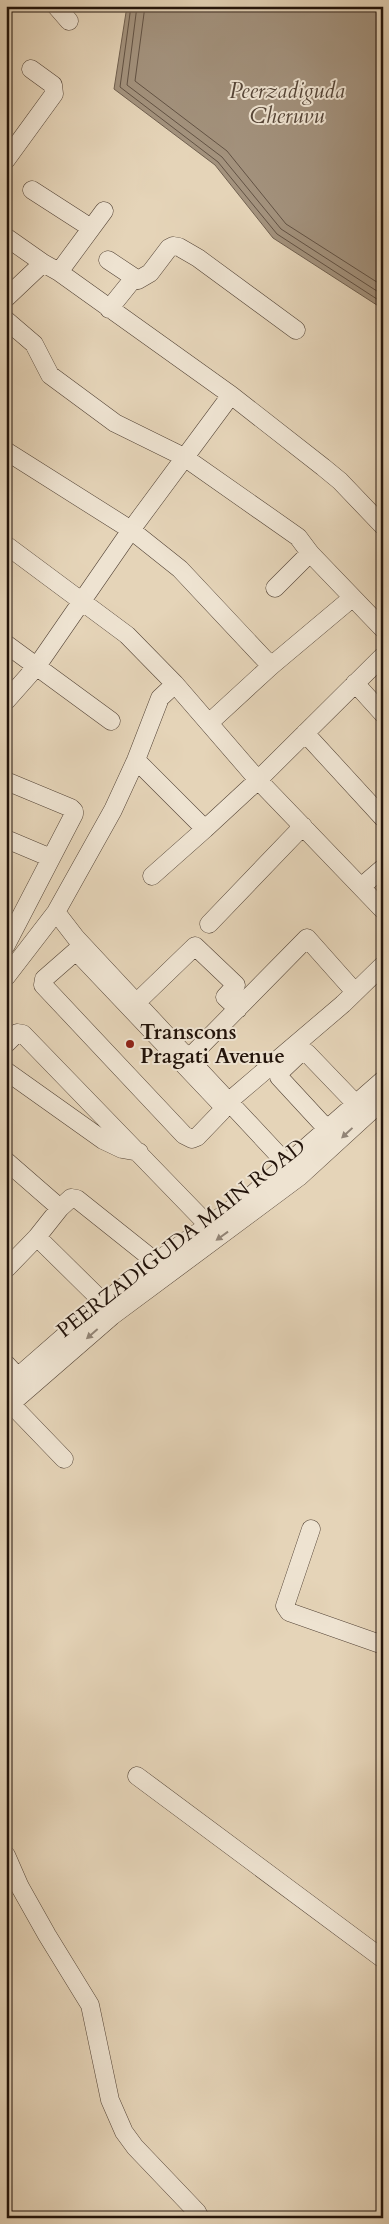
<svg xmlns="http://www.w3.org/2000/svg" width="389" height="2224" font-family="Cardo,serif">
<rect width="100%" height="100%" fill="#e5d4b8"/>
<filter id="stains"><feTurbulence type="fractalNoise" baseFrequency=".004" numOctaves="4"/><feColorMatrix values="0 0 0 0 .2 0 0 0 0 .09 0 0 0 0 .02 0 0 0 .5 -.17"/></filter>
<radialGradient id="worn" r=".72"><stop offset=".6" stop-color="#630" stop-opacity="0"/><stop offset="1" stop-color="#630" stop-opacity=".3"/></radialGradient>
<path fill="#a3927d" stroke="#6f5f4f" d="M127 6H383V309L273 238 215 165 114 89Z"/>
<g fill="none" stroke-linecap="round" stroke-linejoin="round">
<path stroke="#625244" stroke-width="1" d="M131 6 120 87 218 162 277 234 383 303
M137 6 127 85 222 157 281 229 383 295
M145 6 135 81 227 151 286 224 383 286"/>
<defs>
<path id="minor" d="M56 6 69 21
M6 160 54 94 53 85 31 69
M32 190 91 228
M6 237 43 263 59 272 231 395 323 467 340 481 383 526
M108 260 138 280 150 273 169 248 173 246 179 247 198 258 296 330
M59 272 104 211
M6 298 43 263
M109 309 134 278
M6 320 34 344 50 375 115 423 184 457 298 537 310 553
M6 451 131 530 180 569 271 666
M6 545 127 635 175 684 258 780 383 910
M275 588 310 553 383 629
M6 644 111 721
M355 683 383 714
M175 684 160 698 136 760 113 810 56 912 76 938 299 1177
M6 701 37 666 131 530 231 395
M209 723 271 666 352 598
M305 733 383 818
M136 760 205 829 258 780 383 656
M6 781 71 808 74 811V814L6 945
M6 839 51 858
M152 876 205 829
M361 887 383 868
M209 924 303 826
M76 951 222 1105V1111L197 1137 192 1139 184 1135 43 985 44 979Z
M6 977 56 912
M136 1003 195 946 236 985 225 997 238 1009
M6 1044 17 1033 23 1034 209 1226
M188 1059 307 938 355 992
M6 1071 103 1140 122 1149 139 1152
M228 1102 343 1004 383 965
M327 1129 279 1077 280 1072 301 1052 307 1053 356 1104
M6 1161 60 1208 71 1198 77 1199 156 1262
M37 1237 104 1303
M6 1269 37 1237 60 1208
M6 1364 18 1377
M6 1387 93 1311 150 1266 252 1195 383 1080
M11 1404 64 1459
M6 1408 112 1316 299 1177 383 1100
M311 1529 285 1606 289 1612 383 1645
M137 1776 383 1959
M6 1855 20 1887 47 1935 90 2005 110 2100 124 2132 135 2147 197 2212 200 2218"/>
</defs>
<use href="#minor" stroke="#534336" stroke-width="19"/>
<use href="#minor" stroke="#eee3d1" stroke-width="18"/>
</g>
<defs><path id="oneway-solid" d="M-6-.8H1V-3.2L6.5 0L1 3.2V.8H-6Z" transform="scale(1.25)"/></defs>
<g fill="#928577">
<use href="#oneway-solid" transform="translate(347 1133) rotate(137)"/>
<use href="#oneway-solid" transform="translate(222 1236) rotate(144)"/>
<use href="#oneway-solid" transform="translate(92 1334) rotate(139)"/>
</g>
<circle fill="#8f2418" stroke="#eee3d1" stroke-width="2" cx="130" cy="1044" r="5"/>
<g text-anchor="middle" stroke-width="4" stroke-linejoin="round" paint-order="stroke">
<g font-size="21" font-weight="bold" fill="#22130a" stroke="#eee3d1" text-anchor="start">
<text x="140" y="1039">Transcons<tspan x="140" dy="24">Pragati Avenue</tspan></text>
</g>
<g font-size="21" fill="#22130a" stroke="#eee3d1">
<text transform="translate(181 1238) rotate(-38)" y="7">PEERZADIGUDA MAIN ROAD</text>
</g>
<g font-size="22" font-style="italic" fill="#564638" stroke="#eee3d1">
<text x="287" y="98">Peerzadiguda<tspan x="287" dy="25">Cheruvu</tspan></text>
</g>
</g>
<rect width="389" height="2224" fill="none" stroke="#e5d4b8" stroke-width="25"/>
<rect x="8" y="8" width="374" height="2209" fill="none" stroke="#22130a" stroke-width="2.5"/>
<rect x="12" y="12" width="364" height="2199" fill="none" stroke="#22130a"/>
<rect width="100%" height="100%" filter="url(#stains)"/>
<rect width="100%" height="100%" fill="url(#worn)"/>
</svg>
